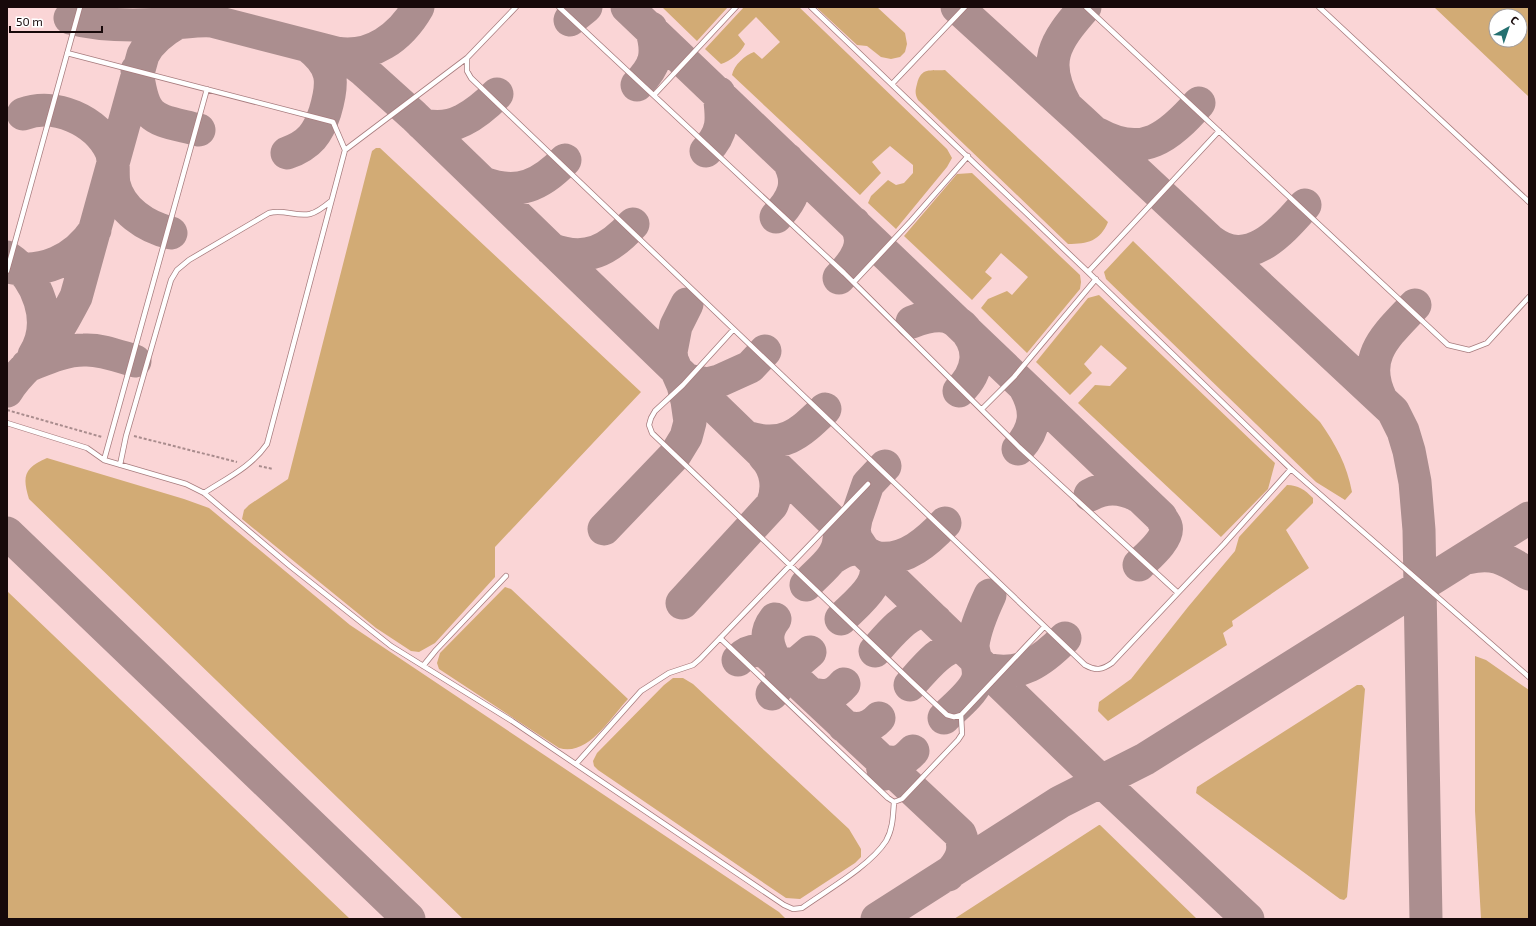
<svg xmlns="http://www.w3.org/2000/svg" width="1536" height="926" font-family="'Exo 2',sans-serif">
<rect width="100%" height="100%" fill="#fad5d6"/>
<path fill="#d2ab75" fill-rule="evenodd" d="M662 7H728L697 41Z
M744 7H799L947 149 952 158 947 167 896 229 868 203 871 196 888 180 896 185 904 183 913 173V165L890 146 872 162 881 173 860 195 732 75C734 65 745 55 754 52L762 59 780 42 756 17 738 35 745 44C741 53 730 61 721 64L705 49Z
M816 7H877L905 33 907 44 905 52 900 57 891 59 881 57 867 46 857 45Z
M1434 7H1529V97ZM1496 16H1520V40H1496Z
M945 70 1108 222C1100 241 1088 244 1068 244L918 100C915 94 915 91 917 84 921 67 930 71 945 70Z
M376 148H380L641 392 495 547V577L435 643 419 652 411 651 376 628 242 519 244 510 249 505 288 479 372 151Z
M972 173 1080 275 1081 282 1080 289 1027 353 981 308 988 299 1007 291 1012 295 1028 277 1001 253 985 272 992 278 972 300 904 236 957 174Z
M1133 241 1320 422C1336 445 1347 465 1352 492L1345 500 1316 482 1106 279 1104 272Z
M1099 295 1275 463 1268 489 1221 537 1078 403 1095 385 1110 386 1127 368 1101 345 1084 364 1092 373 1070 395 1036 362 1088 298Z
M47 458 184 499 209 508 350 625 779 912 786 919H463L29 499C22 476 24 468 47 458Z
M1287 485C1298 485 1305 490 1313 498V503L1286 530 1309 568 1232 621 1233 626 1223 633 1227 645 1108 721 1098 711 1099 702 1131 679 1188 607 1235 551 1239 537Z
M505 587 511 589 628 699C611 717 588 757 559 748L439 669 437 663 440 653Z
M7 591 350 919H7Z
M1475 656 1486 660 1529 690V919H1481L1475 811Z
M673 678H683L693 684 849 829 861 849V857L855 863 800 899 786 898 598 770 594 766 593 761 597 753 664 685Z
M1357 685H1362L1365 689 1347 897 1344 900 1340 899 1196 793 1197 787Z
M1100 825 1197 919H954L1099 825Z"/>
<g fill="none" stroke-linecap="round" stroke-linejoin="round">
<path stroke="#ab8e8f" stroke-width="33" d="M627 7 1161 517C1162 520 1165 523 1166 526 1170 538 1147 557 1139 565
M957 7 1082 121 1393 411 1403 431 1409 451 1415 482 1419 530 1426 919
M70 18C104 27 141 26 175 23 188 22 200 20 212 21L336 53 349 59 363 70 414 116 1101 781 1248 919
M570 20 586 7
M336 53C371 59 401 37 418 7
M137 70C144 123 153 118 199 130
M637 85C656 66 659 54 651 28
M1066 106C1041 62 1054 42 1085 7
M23 114C55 102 96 120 111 151 115 161 112 173 114 184 120 210 146 227 171 233
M422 124C451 134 477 114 497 94
M1098 134C1143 159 1169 137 1199 103
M706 151C725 131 722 118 719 93
M287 153C310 145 318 133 325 112 334 82 334 66 308 46
M483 183C518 196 541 185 565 160
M776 217C793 200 802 182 787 159
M1211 241C1249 270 1281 232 1305 205
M551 249C586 263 609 250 633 224
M7 257C38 277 55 322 34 355
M7 267C42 275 75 260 95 230
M839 278C854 263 870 242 854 223
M912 322C922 318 932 315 943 316 951 317 956 321 962 326 983 347 979 372 959 391
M27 366C45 359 64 350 84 350 101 349 118 356 135 361
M687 380 707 384 719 381 750 367 765 351
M7 391C16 375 30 365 42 351 56 335 66 316 76 297L143 55C150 41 163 31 177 23
M1381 399C1360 356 1387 335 1415 305
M746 437C784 449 799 434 825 409
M1018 449C1036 429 1038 411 1025 388
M1090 495C1106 486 1122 487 1138 496
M604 529 675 455 686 437 690 422 687 401 683 385 672 360 671 352 676 326 687 304
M7 533 409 919
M864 551 856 539 854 530 856 519 868 484 885 466
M1467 558C1495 551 1506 560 1529 574
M831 559C842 552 853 545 865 552 870 555 873 557 879 558 906 561 928 541 945 523
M806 585C818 571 838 559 839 539
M682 603 772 505C779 489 777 469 764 456
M841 619C854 605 887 582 873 560
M875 651C884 641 905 615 920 613 927 613 931 616 936 621
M738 660C747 651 755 648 767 653L960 834C967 851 960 863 948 875
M775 660C767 645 764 633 775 619
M986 669C1020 678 1042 661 1065 638
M910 685C920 674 944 643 960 647 964 648 967 652 971 654
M772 694C781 684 784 677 779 664H796L810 652
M811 694C826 697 834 696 844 684
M944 718C955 707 972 694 977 681 982 668 973 657 973 645 975 628 983 610 990 595
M844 726C857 731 870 728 879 718
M884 774 881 760C895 765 903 762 913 751
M877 919 1060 802 1145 759 1529 518"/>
<defs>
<path id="service" d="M516 7 467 58V71L471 78 1085 665C1096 671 1102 670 1112 663L1224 544 1291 469
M559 7 844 273 1019 447 1177 592
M811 7 1088 272 1291 469 1529 677
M1086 7 1448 345 1469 350 1487 343 1529 297
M1319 7 1529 202
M67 53 333 122 345 150 467 58
M892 84 965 7
M654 95 736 7
M7 271 80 7
M1088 272 1219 131
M854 282 911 221 968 156
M733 330 683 385 655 411 651 418 649 425 652 433 912 682 947 715 954 717 961 715 1044 627
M982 409 1014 377 1096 279
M7 423 87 448 104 460 186 484 204 493 290 566 391 646 512 721 784 905 793 909 802 908C827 890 870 866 886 841 893 829 893 815 894 802
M104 460 207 89
M120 465 126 436 171 280 177 270 189 260 269 213C284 209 296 217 310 214 318 212 325 206 331 201
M204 493C227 478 251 467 267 444L345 150
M720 638 888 798 894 802 902 799 958 740 962 734 961 715
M423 666 436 650 506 576
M576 764 641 691 669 673 693 665 700 659 868 484"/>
</defs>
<use href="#service" stroke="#a77c7e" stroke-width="6"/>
<path stroke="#a98c8d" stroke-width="2" stroke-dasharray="3 2" stroke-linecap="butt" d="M7 410 102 437
M134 436 237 462
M259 466 273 469"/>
<use href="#service" stroke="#fff" stroke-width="4.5"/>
</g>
<rect width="1536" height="926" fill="none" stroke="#17090a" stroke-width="16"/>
<g transform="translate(1508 28) rotate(40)"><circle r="19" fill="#ffffff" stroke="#a29d9d"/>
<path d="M0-3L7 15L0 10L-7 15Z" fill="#247070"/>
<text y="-6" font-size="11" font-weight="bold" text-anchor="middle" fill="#17090a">С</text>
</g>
<path d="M10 26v6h92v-6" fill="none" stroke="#17090a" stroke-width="2"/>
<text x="16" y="26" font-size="12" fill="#17090a" stroke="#ffffff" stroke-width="3" paint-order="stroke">50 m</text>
</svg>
